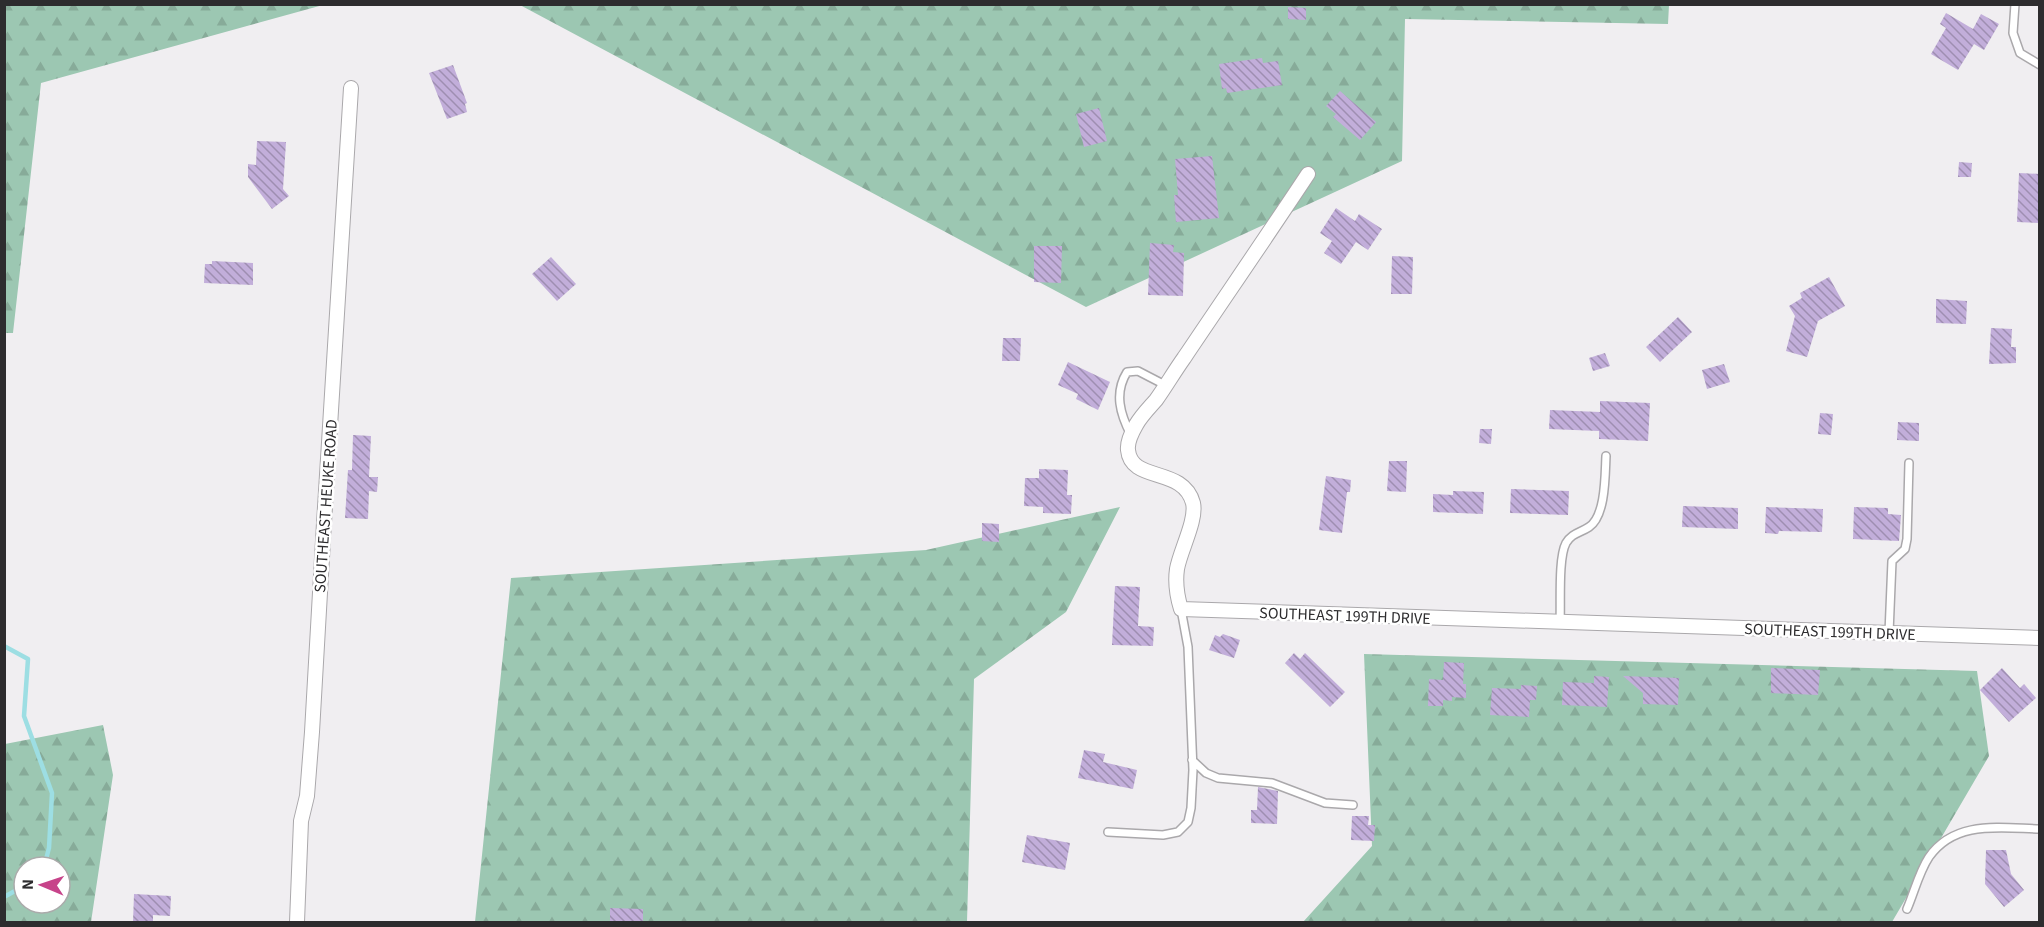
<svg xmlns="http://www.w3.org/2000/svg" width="2044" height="927" font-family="'Source Sans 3',sans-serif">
<defs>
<pattern id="forest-firs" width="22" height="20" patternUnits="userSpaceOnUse" patternTransform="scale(1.5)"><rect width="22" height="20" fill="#9cc7b2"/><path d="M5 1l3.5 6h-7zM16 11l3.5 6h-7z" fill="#87ab99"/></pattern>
<pattern id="building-back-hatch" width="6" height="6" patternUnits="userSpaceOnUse" patternTransform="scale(1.5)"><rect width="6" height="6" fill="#c2aeda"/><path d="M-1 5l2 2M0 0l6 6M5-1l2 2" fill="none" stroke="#9e8eb1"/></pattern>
</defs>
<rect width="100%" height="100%" fill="#f0eef1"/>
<path fill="url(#forest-firs)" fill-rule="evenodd" d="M4 5H323L41 83 13 333H4Z
M520 5H1669L1668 24 1405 19 1402 161 1086 307Z
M1120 507 1066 612 974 679 967 922H475L511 578 926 550Z
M1364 654 1977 671 1989 756 1892 922H1303L1372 846Z
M103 725 113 775 91 922H5V744ZM24 867H60V903H24Z"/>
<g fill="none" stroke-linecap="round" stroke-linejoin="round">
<path stroke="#9ddee3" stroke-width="4.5" d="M4 646 28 659 24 716 52 793 49 848 44 867
M4 897 24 886"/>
</g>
<path fill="url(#building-back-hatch)" d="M1288 7 1306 8V20L1288 19Z
M1946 13 1973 29 1981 14 1999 24 1984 50 1974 44 1958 70 1931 54 1946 28 1940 24Z
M1262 58 1263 63 1278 61 1282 85 1227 93 1226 88 1222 89 1219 64Z
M453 65 467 103 465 104 467 112 447 119 429 73Z
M1340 91 1376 122 1360 140 1333 117 1336 114 1326 106Z
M1099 108 1107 141 1084 147 1076 114Z
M257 141 286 142 283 189 289 196 272 209 248 177V164L256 165Z
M1212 156 1219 218 1176 222 1174 195H1178L1175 159Z
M1959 162 1972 163 1971 177H1958Z
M2019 173 2040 174V223L2017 222Z
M1336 208 1355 221 1359 214 1382 229 1368 250 1356 242 1341 264 1324 253 1332 241 1320 233Z
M1150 243 1174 245 1173 252 1184 253 1183 296 1148 295Z
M1034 246H1062L1061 283 1034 282Z
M1392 256 1413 257 1412 294H1391Z
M551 257 576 284 557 301 532 274Z
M212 261 253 263V285L204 283 205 264H212Z
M1829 277 1845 306 1818 321 1807 357 1786 351 1795 316 1789 306 1802 298 1800 293Z
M1936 299 1967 301 1966 324 1936 323Z
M1678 317 1692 332 1660 362 1646 347Z
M1991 328 2012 329 2011 347H2016V363L1989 364Z
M1003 338H1021L1020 361H1002Z
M1605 353 1610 366 1593 371 1589 358Z
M1068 362 1110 382 1098 410 1076 399 1078 394 1058 385Z
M1724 364 1730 382 1707 389 1702 370Z
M1600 401 1650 403 1648 441 1599 439V431L1549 429 1550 410 1600 412Z
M1820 413 1833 414 1831 435 1818 434Z
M1898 422 1919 423V441L1897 440Z
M1480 429H1492L1491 444 1479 443Z
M353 435 371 436 369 477H378L377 492 369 491 368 519 345 518 348 470H352Z
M1389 461H1407L1406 492 1387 491Z
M1039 469 1068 470 1067 495H1072L1071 514 1043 513V507L1024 506 1025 478H1039Z
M1326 476 1351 480 1350 492H1347L1342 533 1319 530Z
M1511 489 1569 491 1568 515 1510 513Z
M1453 491 1484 492 1483 514 1433 512V494L1453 495Z
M1683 506 1738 508V529L1682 527Z
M1766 507 1823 509 1822 532 1779 531 1778 534 1765 533Z
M1854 507 1888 508V514L1901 515 1899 541 1853 539Z
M982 523 999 524V542L982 541Z
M1115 586 1140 587 1138 626 1154 627 1153 646 1112 645Z
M1223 634 1240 640 1234 658 1209 650 1215 635 1220 637Z
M1294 653 1300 659 1305 653 1345 692 1330 707 1285 663Z
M1444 662 1464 663 1463 684H1466V698L1452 697V701L1443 700V706H1428L1429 679 1443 680Z
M1771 668 1820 670 1818 695 1771 693Z
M2002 668 2020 688 2024 684 2036 698 2009 722 1980 690Z
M1594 676 1609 677 1607 707 1562 705 1563 682 1594 683Z
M1623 676 1679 678 1678 705 1643 704V693Z
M1521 685 1537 686 1536 700H1530L1529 717 1490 715 1492 688 1521 689Z
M1084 750 1105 754 1103 762 1137 770 1133 789 1078 778Z
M1258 787 1278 791 1277 824 1251 823V810H1257Z
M1352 816H1369L1368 825H1375L1374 841 1351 840Z
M1027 835 1070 843 1065 870 1022 862Z
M1986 850H2006L2011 874 2024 890 2004 907 1985 884Z
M134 894 171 896 170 916 153 915V922H133Z
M610 908 643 909V922H610Z"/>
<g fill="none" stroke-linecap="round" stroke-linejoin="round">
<defs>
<path id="lane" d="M2015 4 2013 33 2020 53 2040 65
M1131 435C1120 414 1114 393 1127 372L1138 371 1165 385
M1560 622C1561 603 1558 558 1566 543 1572 533 1580 533 1589 527 1606 516 1605 474 1606 456
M1889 633 1892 561 1905 549 1907 539 1909 463
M1192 760 1206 773 1218 778 1272 783 1325 803 1353 805
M1108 832 1163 835 1178 832 1188 822 1191 808 1193 770 1188 647 1181 609
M1907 909C1914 893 1919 872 1929 857 1955 820 1999 828 2040 829"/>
<path id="street" d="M1308 174C1267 236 1225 297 1184 358 1174 372 1166 386 1156 400 1149 408 1141 416 1136 425 1132 432 1127 442 1128 450 1131 483 1183 466 1193 503 1197 520 1180 551 1177 569 1175 583 1177 596 1181 609L2040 638
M297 922 301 821 307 796 312 732 324 523 351 88"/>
</defs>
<use href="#lane" stroke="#aaa8ab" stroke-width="10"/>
<use href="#street" stroke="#aaa8ab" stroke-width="16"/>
<use href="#lane" stroke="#fff" stroke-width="7"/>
<use href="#street" stroke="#fff" stroke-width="14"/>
</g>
<g text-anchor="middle" stroke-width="5" stroke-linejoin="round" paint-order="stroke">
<g font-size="16" fill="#2d2c2e" stroke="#fff">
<text transform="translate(325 506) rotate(-86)" y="6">SOUTHEAST HEUKE ROAD</text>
<text transform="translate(1345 615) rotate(2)" y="6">SOUTHEAST 199TH DRIVE</text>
<text transform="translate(1830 631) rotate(2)" y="6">SOUTHEAST 199TH DRIVE</text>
</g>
</g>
<rect width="2044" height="927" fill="none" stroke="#2d2c2e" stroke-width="12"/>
<g transform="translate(42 885) rotate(272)"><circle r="28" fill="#ffffff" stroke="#ababab" stroke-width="1.5"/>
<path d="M0-4.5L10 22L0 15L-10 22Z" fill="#c7438a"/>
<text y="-9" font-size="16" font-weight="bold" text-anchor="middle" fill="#2d2c2e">N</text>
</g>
</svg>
